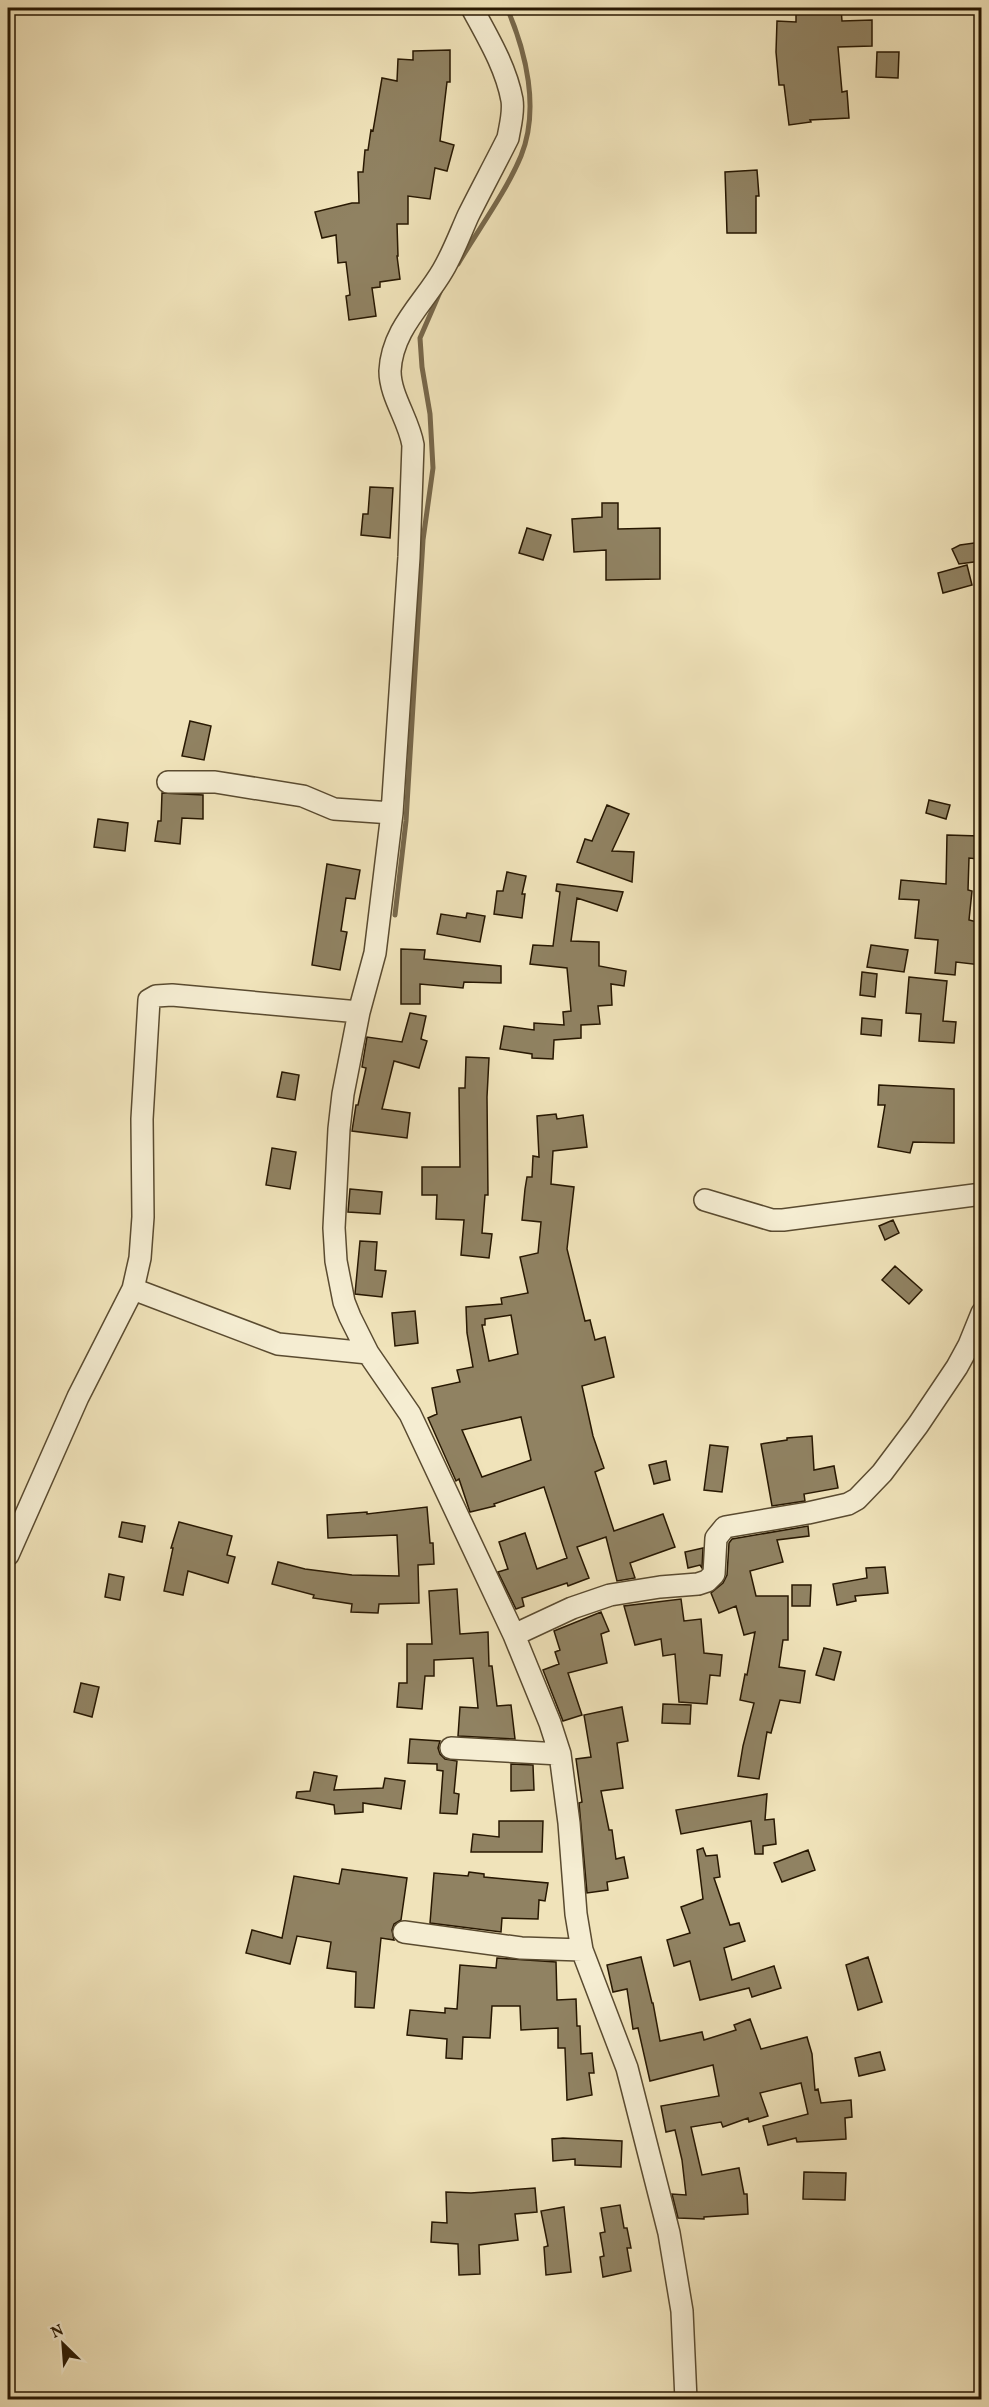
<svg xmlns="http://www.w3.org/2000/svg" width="989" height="2407" font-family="Vollkorn,serif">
<rect width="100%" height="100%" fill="#f0e3ba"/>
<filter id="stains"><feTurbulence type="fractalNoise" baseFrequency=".00333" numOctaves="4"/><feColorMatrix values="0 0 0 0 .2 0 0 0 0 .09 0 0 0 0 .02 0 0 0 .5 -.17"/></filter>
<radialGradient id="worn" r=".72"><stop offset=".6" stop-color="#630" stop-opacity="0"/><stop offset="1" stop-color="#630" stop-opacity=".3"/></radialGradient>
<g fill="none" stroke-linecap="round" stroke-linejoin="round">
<path stroke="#77684b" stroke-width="5" d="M458 264C478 230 506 192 521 156 540 109 526 52 507 8
M395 915 406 821 423 540 433 468 430 414 422 367 420 338 440 292"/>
</g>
<path fill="#908262" stroke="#281802" stroke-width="1.5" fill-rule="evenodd" d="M796 8H841L842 21 872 20V46L838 47 842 92 847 91 849 118 810 120 811 122 789 125 784 85H779L776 52 777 21 796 22Z
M450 50V82H447L440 141 454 145 447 171 435 168 430 199 408 196V224H397L398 256H397L400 279 380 282V287L372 288 376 316 349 320 346 296 350 295 346 262 338 263 336 235 322 238 315 212 352 203H359L358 172H363L365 150H368L371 130 373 131 382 78 397 81 398 59 413 60V51Z
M877 52H899L898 78 876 77Z
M757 170 759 196H756V233H727L725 172Z
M370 487 393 488 390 538 361 535 363 514H368Z
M602 503H618V529L660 528V579L606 580V550L574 552 572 519 602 517Z
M527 528 551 535 543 560 519 553Z
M981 542V561L959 564 952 549 960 545Z
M967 565 972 585 943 593 938 573Z
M190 721 211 726 204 760 182 756Z
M162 793 203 795V819L182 818 180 844 155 841 158 821H161Z
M929 800 950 805 946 819 926 813Z
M607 805 629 814 612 851 634 852 632 882 577 862 585 839 592 841Z
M98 819 128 823 125 851 94 847Z
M947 835 979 836 978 859 969 858 968 890 972 891 969 920 981 923V965L956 962 955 975 935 973 938 940 915 938 919 900 899 899 901 880 946 884Z
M327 864 360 870 355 899 346 898 341 931 347 932 340 970 312 965Z
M507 872 526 876 522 894H525L522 918 494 914 497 891H503Z
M557 884 623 892 617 911 577 898 571 941 599 942V966L626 971 624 986 611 984 612 1005 598 1006 600 1024 581 1025V1038L554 1040 553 1059 532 1058V1054L500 1049 504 1026 534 1030V1023L564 1025 563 1012 571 1011 567 968 530 964 533 945 553 946 560 892 556 891Z
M467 913 485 916 480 942 437 934 441 914 466 918Z
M871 945 908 950 904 972 867 967Z
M401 949 425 950 424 959 501 966V983L464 982 463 988 420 984V1004H401Z
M862 972 877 974 875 997 860 995Z
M909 977 947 981 943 1021 956 1022 954 1043 919 1041 921 1014 906 1013Z
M410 1013 426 1016 421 1039 427 1041 419 1068 394 1061 382 1109 410 1113 407 1138 352 1131 356 1105H358L366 1068 362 1067 367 1037 402 1042Z
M862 1018 882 1020 881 1036 861 1034Z
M466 1057 489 1058 487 1097 488 1195H485L482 1233 492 1234 489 1258 461 1255 464 1220 436 1219 437 1195H422V1167H460L459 1088H465Z
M282 1072 299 1075 295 1100 277 1097Z
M879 1085 954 1089V1143L913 1142 910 1153 878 1147 885 1105H878Z
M556 1114 557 1119 583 1115 587 1147 553 1151 551 1184 574 1187 567 1249 585 1321 590 1320 595 1340 605 1337 614 1377 582 1386 593 1436 604 1468 595 1472 614 1531 663 1514 675 1547 630 1563 635 1578 617 1581 606 1537 577 1547 589 1578 568 1586 567 1583 522 1598 524 1606 516 1609 498 1572 508 1569 499 1542 525 1533 537 1569 567 1558 544 1487 494 1504 495 1506 470 1512 459 1479 456 1481 428 1418 437 1414 432 1388 460 1382 457 1370 473 1367 467 1333 466 1307 502 1304 501 1298 528 1293 520 1257 538 1253 541 1222 522 1220 525 1189 527 1177H532L533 1156 539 1157 537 1116ZM511 1315 518 1354 489 1361 482 1325H485V1319ZM521 1417 531 1460 482 1477 462 1430Z
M272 1148 296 1152 290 1189 266 1185Z
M350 1189 382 1192 380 1214 348 1212Z
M893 1220 899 1233 885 1240 879 1226Z
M360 1241 377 1242 375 1270 386 1271 382 1297 355 1294Z
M895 1266 922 1290 909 1304 882 1280Z
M415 1311 418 1343 395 1346 392 1313Z
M812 1436 814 1470 834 1466 838 1488 804 1494 805 1501 772 1506 761 1444 787 1440V1438Z
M710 1445 728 1447 722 1492 704 1490Z
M666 1461 670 1480 654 1484 649 1465Z
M427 1507 430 1543H433L434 1564 418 1565 419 1603 379 1604 378 1613 351 1612 352 1604 313 1598 314 1595 272 1584 278 1562 305 1569 352 1575 399 1576 397 1535 328 1538 327 1515 367 1512V1514Z
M122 1522 145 1526 142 1542 119 1537Z
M179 1522 232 1536 227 1555 235 1557 228 1583 188 1571 183 1595 164 1591 173 1548H171Z
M808 1526 809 1536 777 1540 783 1562 750 1571 756 1596H788V1640H783L779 1667 805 1671 800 1703 780 1700 771 1733 767 1732 759 1779 738 1776 743 1746 754 1703 740 1700 745 1674 747 1675 755 1632 744 1635 736 1606 719 1613 711 1593 723 1583 727 1575 729 1543 732 1539Z
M703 1548 702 1568 700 1565 688 1568 685 1552Z
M885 1567 888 1593 855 1596 856 1601 837 1605 833 1584 867 1578 866 1568Z
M109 1574 124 1577 120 1600 105 1597Z
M792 1585H811L810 1606H792Z
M457 1589 460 1634 488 1632 489 1666H492L497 1706 511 1705 515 1739 458 1736 460 1707 478 1708 473 1658 434 1660V1676H425L422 1709 397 1707 399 1683H407V1644H432L429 1591Z
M681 1599 684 1621 701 1619 704 1653 722 1655 720 1676 710 1675 707 1704 679 1702 675 1654 663 1656 661 1639 635 1645 624 1606Z
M601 1612 609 1631 601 1634 607 1663 568 1673 582 1715 563 1721 543 1670 559 1664 555 1652 560 1650 554 1631Z
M824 1648 841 1652 834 1680 816 1675Z
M81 1683 99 1687 92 1717 74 1712Z
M663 1704 691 1705 690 1724 662 1723Z
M622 1707 628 1741 617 1743 623 1788 601 1791 609 1830H612L616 1859 624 1857 628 1878 607 1882 608 1890 587 1893 579 1803 582 1802 576 1759 591 1757 584 1715Z
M410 1739 440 1741 438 1748 440 1754 445 1759 457 1761 454 1793 459 1794 457 1814 440 1813 443 1771 437 1770V1764L408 1763Z
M511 1764 533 1765 534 1790 511 1791Z
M314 1772 337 1776 334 1790 383 1788 385 1778 405 1781 401 1809 363 1803V1812L335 1814 334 1805 296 1798 297 1792 310 1791Z
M767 1794 765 1820 774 1819 776 1844 763 1846V1854H755L751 1821 681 1834 676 1810Z
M499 1821H543L542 1852H471L473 1834 499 1837Z
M703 1848 706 1856 717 1855 720 1877 714 1878 730 1925 739 1923 745 1941 724 1948 732 1980 774 1966 781 1988 752 1997 749 1988 700 2000 690 1961 674 1966 667 1940 690 1933 681 1907 703 1899 697 1850Z
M808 1850 815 1870 782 1882 774 1863Z
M342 1869 407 1878 401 1920 394 1924 392 1930 394 1940 381 1938 374 2008 355 2007 356 1972 327 1968 331 1942 297 1936 290 1964 246 1953 252 1930 282 1938 294 1876 339 1884Z
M469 1872 484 1874V1877L548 1883 545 1901 539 1900 538 1919 502 1918 501 1932 430 1923 434 1873 468 1876Z
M641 1957 652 2003H653L660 2041 702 2032 704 2040 736 2030 734 2025 750 2019 761 2049 807 2037 812 2054 815 2090 818 2089 821 2103 851 2100 852 2117 845 2118 846 2139 797 2142 796 2138 768 2145 763 2126 808 2114 801 2083 760 2093 768 2116 749 2122 748 2118 723 2127 721 2122 691 2127 702 2175 739 2168 744 2194H747L748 2214 704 2217V2219L678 2218 672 2194 686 2195 682 2160 675 2130 666 2132 661 2106 719 2096 713 2065 650 2081 638 2028 633 2029 627 1989 613 1992 607 1965Z
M868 1957 882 2002 858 2010 846 1965Z
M497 1958 556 1962 557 2000 576 1999 577 2026H580L581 2054 592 2053 594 2073H589L592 2095 567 2100 565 2048H558V2028L521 2030 520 2006H492L490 2038 463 2037 462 2059 446 2058 447 2039 407 2035 410 2010 445 2013V2008L457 2009 460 1965 496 1968Z
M880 2052 885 2070 859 2076 855 2058Z
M563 2138 622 2141 621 2167 575 2165V2159L553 2161 552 2139Z
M804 2172 846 2173 845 2200 803 2199Z
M535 2188 537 2212 515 2214 518 2240 479 2245 480 2274 459 2275 458 2244 431 2242 432 2222 447 2223 446 2192 471 2193Z
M620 2205 624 2228H627L631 2248H627L631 2271 603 2277 600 2257 604 2256 600 2233 605 2232 601 2208Z
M564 2207 571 2272 546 2275 544 2247 548 2246 541 2211Z"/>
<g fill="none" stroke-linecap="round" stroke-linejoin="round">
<defs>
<path id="minor" d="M472 8C487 36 506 67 512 100 514 113 510 126 508 138 495 164 481 190 468 216 460 234 453 253 443 270 424 303 392 329 390 371 390 396 409 420 413 445L409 557 392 813 375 953 359 1012 343 1094 339 1129 334 1228 336 1261 344 1302 350 1317 368 1353 410 1414 514 1635 550 1723 560 1754 569 1823 576 1914 582 1950 627 2068 669 2233 682 2311 686 2400
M168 782H215L303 796 334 809 392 813
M705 1200 772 1220H783L982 1194
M133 1289 278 1344 368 1353
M8 1555 78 1397 133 1289 140 1258 143 1217 142 1119 149 1000 156 996 172 995 359 1012
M514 1635 572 1608 610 1595 660 1587 698 1584 707 1581 714 1574 716 1538 725 1527 808 1513 848 1504 857 1499 882 1473 918 1425 957 1367 969 1345 982 1313
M451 1748 560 1754
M404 1932 521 1948 582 1950"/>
</defs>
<use href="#minor" stroke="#5a4b30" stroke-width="24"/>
<use href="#minor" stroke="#f5edd2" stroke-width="21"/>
</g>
<rect width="989" height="2407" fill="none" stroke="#f0e3ba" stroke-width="30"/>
<rect x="9" y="9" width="971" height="2389" fill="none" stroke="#281802" stroke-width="3"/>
<rect x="15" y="15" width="959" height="2377" fill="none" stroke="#281802" stroke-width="1.5"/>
<g transform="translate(63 2344) rotate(335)" stroke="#f5edd2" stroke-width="4.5" paint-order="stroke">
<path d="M0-4.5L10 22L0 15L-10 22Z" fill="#281802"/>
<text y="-9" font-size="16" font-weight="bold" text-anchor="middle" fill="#281802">N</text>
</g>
<rect width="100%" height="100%" filter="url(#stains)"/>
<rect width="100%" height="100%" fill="url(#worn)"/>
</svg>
